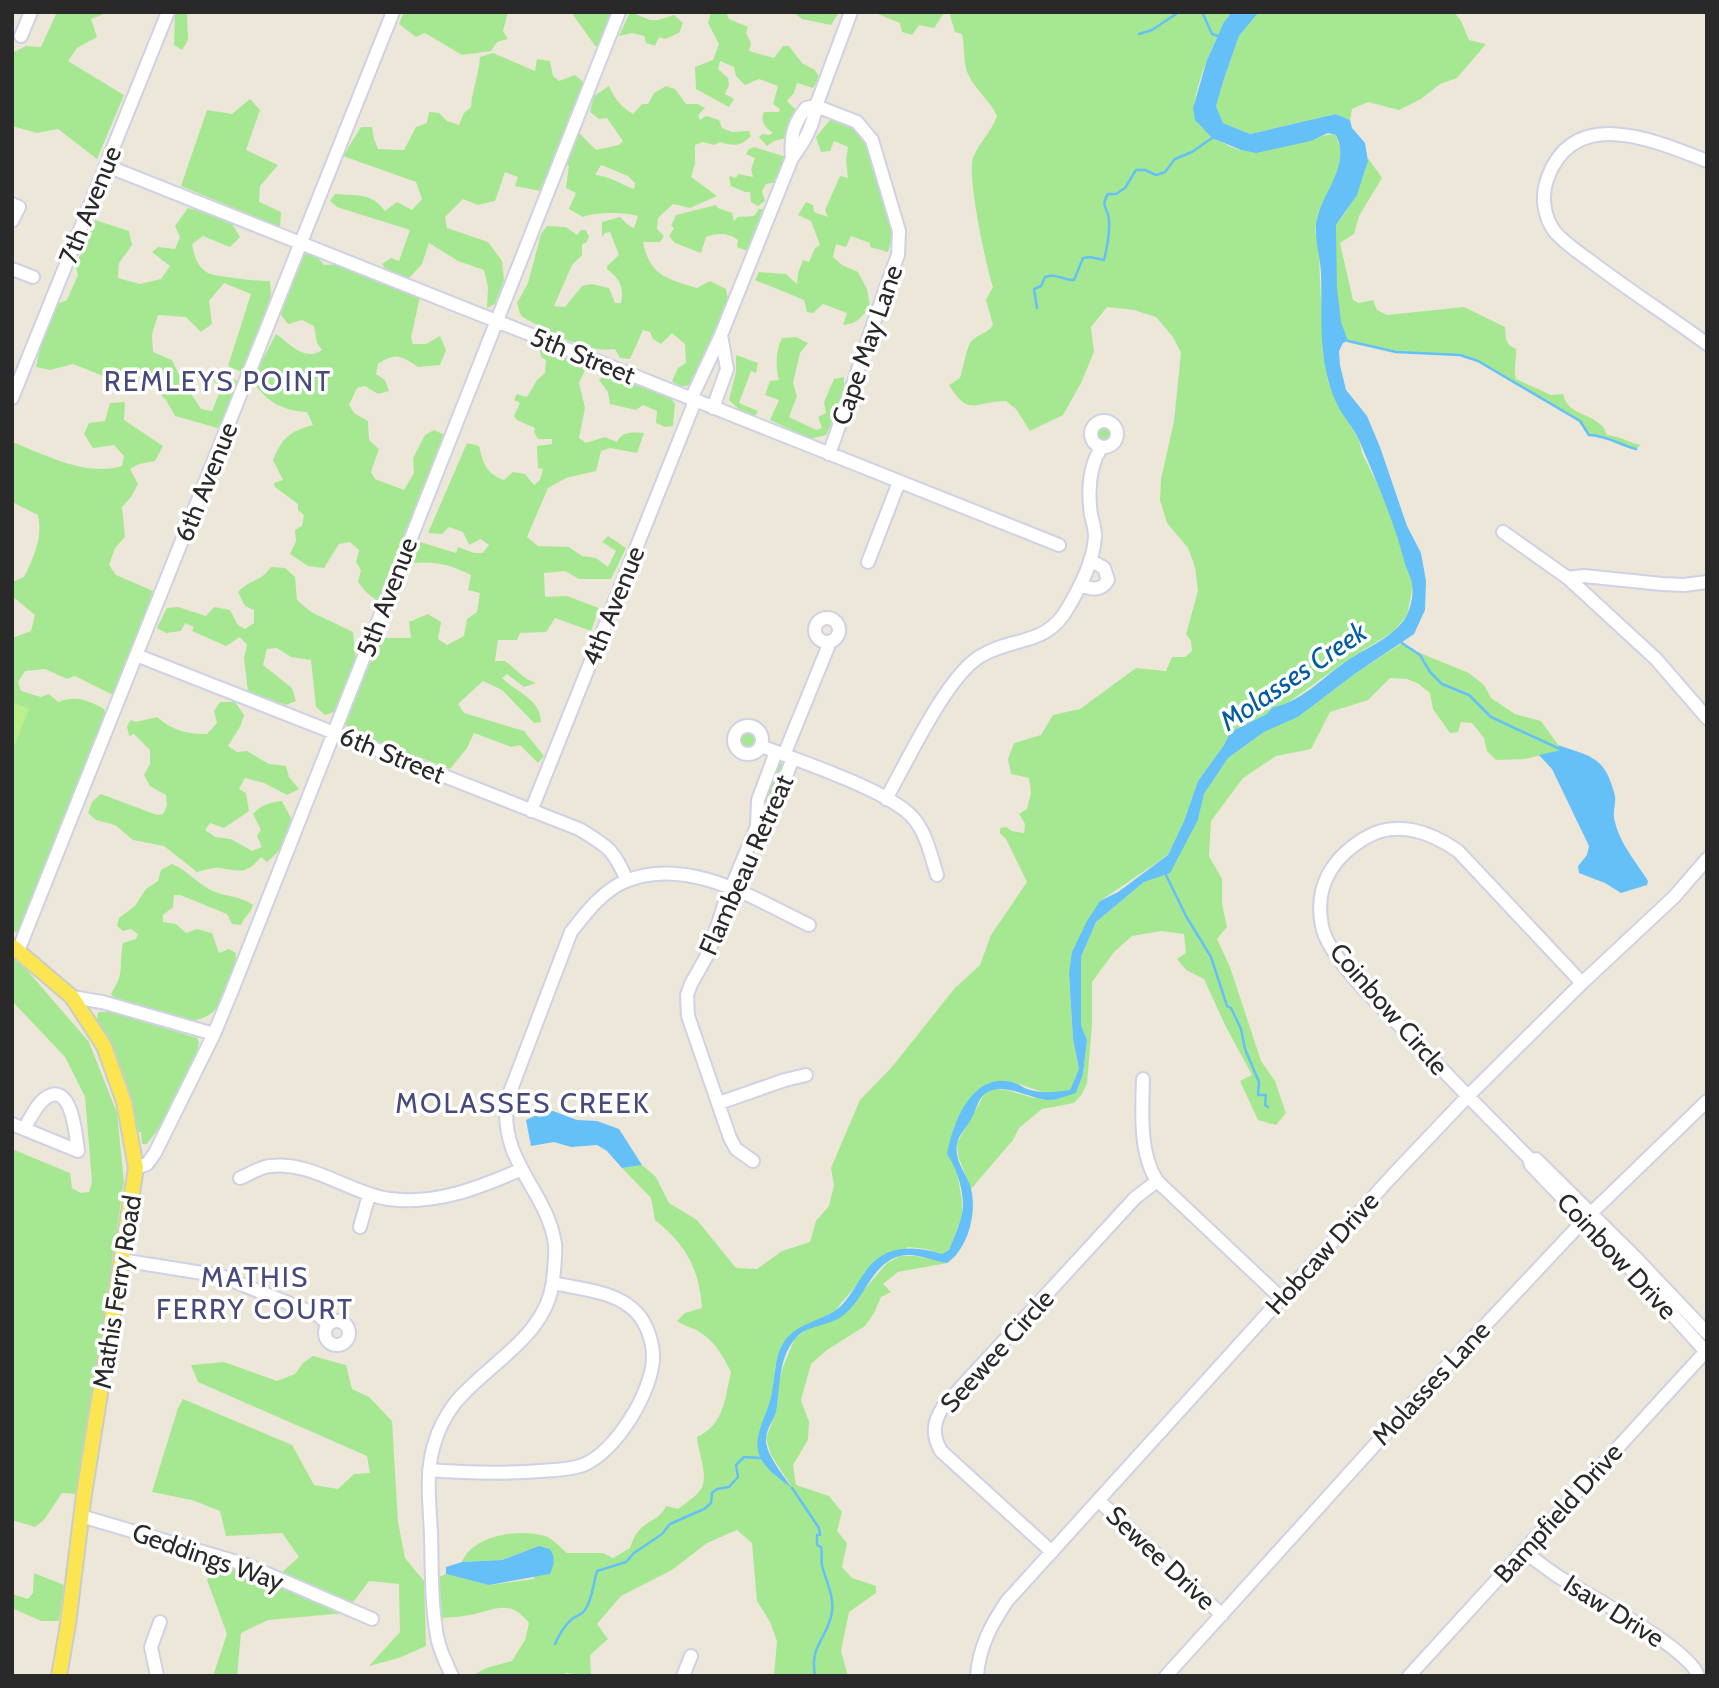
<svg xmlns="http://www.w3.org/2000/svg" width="1719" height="1688" font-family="Cabin,sans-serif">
<rect width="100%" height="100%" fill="#ede7da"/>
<path fill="#a6e892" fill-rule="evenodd" d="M57 12 104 14 91 19 97 37 77 48 68 61 124 95 97 159 58 129 37 133 12 126V53L26 46 41 47Z
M175 12H187L188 40 182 50 174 45Z
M404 12H508L503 31 508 39 497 42 491 51 462 55 425 33 416 37 399 24Z
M571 12H616L602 46 596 47Z
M630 12 650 20H658L674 15 683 23 679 33 665 39 659 37 655 46 646 43 644 36 632 33 619 36Z
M711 12H726L729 19 748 27 746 33 751 43 749 51 774 58 783 46H789L802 63 815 70 819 77 813 88 797 83 794 93 787 101 796 110 786 138 774 141 767 146 759 137 762 134 769 135 773 133C765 127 760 122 764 112H779L780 109 773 104 778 86 759 79 745 85 736 76 734 67 720 61 718 69 728 78 729 85 725 94 734 99 729 107 696 89 695 67 713 60 719 44 708 23Z
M793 12H839L831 25 802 19Z
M873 12H945L934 28 919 25 912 35 902 32 900 23Z
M949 12H1232C1218 29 1189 96 1195 117 1199 130 1227 148 1241 150 1250 152 1300 143 1310 141 1320 138 1325 133 1336 135L1341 152 1338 171 1318 213 1315 230 1319 253 1323 354 1328 381 1338 406 1359 440 1362 453 1389 508 1413 586 1407 615 1394 631 1343 663 1285 705 1273 707 1267 714 1230 732 1224 745 1198 781 1184 821 1168 855 1100 901 1069 973 1073 1039 1079 1069 1070 1091 1045 1093 1013 1082 997 1081 954 1126 956 1167 962 1200V1216L949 1250 942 1254 926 1249 908 1247 858 1283 834 1312 803 1327 785 1341 775 1367 772 1395 758 1440 760 1458 778 1478 791 1486 771 1455 766 1438 777 1409 779 1381 783 1367 795 1338 812 1326 823 1325 863 1291 887 1263 900 1256H916L947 1263 898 1272 883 1284 891 1292 881 1297 874 1313 865 1326 827 1350 811 1364 801 1400 809 1422 808 1440 793 1465 796 1485 829 1496 842 1512 837 1531 847 1543 842 1567 852 1578 876 1586V1593L849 1612 841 1651 848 1676H774L777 1641 770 1622 757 1601 752 1543 737 1530 707 1543 672 1570 621 1596 597 1624 608 1639 590 1655 591 1676 566 1673 562 1676H472L486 1668 512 1661 525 1640 529 1623C508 1597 494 1611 469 1615 460 1617 451 1617 442 1618L439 1577 446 1574 490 1585 534 1579 540 1546 502 1560 462 1562C472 1535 520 1528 545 1536 553 1539 560 1547 567 1553H603L613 1558 630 1548C639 1518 657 1525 666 1506L678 1509C685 1503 696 1497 701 1489 709 1475 698 1453 697 1437 724 1425 725 1398 731 1372 723 1356 714 1340 698 1331 691 1327 684 1326 677 1321L685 1313 702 1308C699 1268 686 1245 655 1220L651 1198 622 1168 642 1165 656 1177 669 1203 697 1220 736 1268 757 1269 782 1251 810 1242 816 1221 829 1206 834 1185 831 1168 860 1100 892 1067 954 989 980 965 991 935 1027 882 1006 839 1000 833V828L1006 827 1012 831 1024 833 1025 824 1019 814 1027 809 1031 793 1029 778 1011 774 1008 759 1014 743 1041 735 1053 715 1080 709 1136 668 1166 671 1172 657H1185L1192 651 1191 641 1186 634 1198 591 1195 567 1188 548 1167 523 1160 500 1161 479 1174 421 1181 353 1173 337 1156 317 1134 310 1107 307 1091 327 1094 352 1081 383 1063 415 1030 431 1016 409 1006 401C975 401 969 418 949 385L960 378C963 369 966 350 970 343 976 334 988 334 993 325L986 300 993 287C986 267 967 176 973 158 979 142 992 131 997 116 990 100 975 90 968 74 963 63 965 47 962 34L955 32Z
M1259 12H1454L1461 21 1469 40 1486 44 1457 78 1440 84 1421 99 1399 110 1368 102 1352 109 1350 120 1336 114 1250 134 1223 123 1216 106 1224 79 1239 36Z
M493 53 535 71 537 59 550 61 553 76 559 81 575 75 587 85 577 131 596 150 619 145 623 141 607 118 599 119 590 112 594 96 609 86C614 98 622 108 633 114L642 104H648L654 93 666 86 675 89 686 104H698L705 108 698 115 700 120 706 116 719 120 722 128 732 132 749 131 751 136C741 147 733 146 720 142L714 145 703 142 695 145V164L691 177 717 196 690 208 673 204 658 218 657 229 664 236 660 242H643C650 276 667 279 697 288L710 281 726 289 728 299 691 385 680 387 672 381 678 368 686 363 685 344 672 333 661 344 653 339 650 332 643 330 630 359 620 358 615 349C587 354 545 330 521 316L517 303 528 283 541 234 547 226 566 227 577 235 581 230H586L589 237 586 243 582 244V255L572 265 554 306 565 307 582 286 592 284 609 288 615 303H621C624 287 620 279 607 269V266L619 255 610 232 605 233 602 237V222L620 217 628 225 634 228 638 216C625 212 595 212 583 217L569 209 576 193 566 188 569 165 554 167 541 191 515 186 518 177 505 172 495 201 478 205 463 199 445 217 447 228 488 242 502 261 504 280 495 304 487 308 488 287 484 270 458 261 429 243 422 264 409 278 389 274 382 264 391 258 399 261 410 230 337 207 330 201 335 194C355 196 372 192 385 211L397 202 412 210 422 199 416 182 343 156 361 127H372L374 139 378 149 401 150H404L416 127 427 123 429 112 439 113 447 121 459 125 464 113 471 107C472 90 479 75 480 57ZM601 165 628 176 635 183 634 189C622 185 608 175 595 175Z
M250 99 260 110 246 150 278 165 260 186 259 202 281 212 280 227 181 186 207 110 232 114Z
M830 120 852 128 867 141 893 233 888 252 870 247V243L851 236 846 247 836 244 833 257 842 265 858 272 867 289 870 306C862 317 857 324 843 325L847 313 823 304 813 313 807 312 804 300 755 280 759 272 786 274 797 284 798 273 803 260 809 262 815 248 820 245 811 221 798 215 806 202 813 205 814 212 828 217 825 210 840 176 848 178 846 160 848 147 834 141 830 151 821 152 816 137Z
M754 147 786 157 777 182 766 184 762 191 765 201 758 206 751 202 750 192H745L731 186 729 176 736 178 738 174 753 177 751 169 755 158 746 154 749 149Z
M1368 158 1382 178 1359 216 1354 234 1340 243 1353 300 1359 303 1373 300 1377 310 1387 315 1464 307 1505 327C1506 339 1505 344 1516 349 1517 360 1513 368 1516 379L1551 395 1563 394C1568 415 1588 412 1601 425 1604 427 1605 431 1607 435 1620 436 1629 443 1641 445L1636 449C1620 445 1606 435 1589 435L1580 421 1478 361 1462 356 1396 352 1348 341C1331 312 1337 259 1336 225 1352 206 1363 183 1368 158Z
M716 205 718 208 732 213 734 221 738 217 754 216 759 209H763L747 251 737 247 738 240C728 232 717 233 706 237L701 253 675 243 669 236 674 228 671 226 676 215Z
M188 208 229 219 240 237 230 247 203 236 192 244C194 255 197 267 208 273 214 276 261 282 270 281L271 295 244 373 228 366 251 294 224 283 209 301 212 324 201 332 186 317 158 315 152 334 153 352 172 360 180 377 201 409 212 411 221 389 208 374 225 375 237 381 239 387 218 428 175 416 166 400 146 380 128 386 73 364 50 370 36 367 44 331 59 303 67 300 78 275 75 264 84 249 95 220 129 231 132 245 119 263 118 278 140 284 161 279 170 266 152 252 158 247 175 249 180 237 175 226Z
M303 250 316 255 324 265C340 263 358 266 369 279L378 280 420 297 411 337 413 344H426L440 336 446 350 440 365 418 367C402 356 395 352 378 364L376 374 385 380 389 391 378 394 365 386 357 388 349 405 354 413 368 421 369 440 379 449 371 472 375 479 404 490 414 473 413 458 425 435 434 430 447 436 380 603 367 593 358 582 361 570 356 562 359 550 350 542 339 544 324 568 308 566 290 554 296 541 295 530 302 526 304 515 298 510V504L275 487 274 483 283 480 273 460C282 438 290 431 313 425L307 412C282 411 265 401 252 380L276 334C290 344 305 362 322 350L317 343 314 326 302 320 288 324 279 312Z
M796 337 808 343 800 353 793 383 797 396 789 417 816 430 822 428 818 417 826 413 824 402 834 379 844 377V396L826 435 810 439 770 420 779 400 765 395 770 381 779 380C775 367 776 350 782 338Z
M540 350H553L588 364 579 383 585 408 579 438 586 443 605 437 617 442C622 431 633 432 644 433L637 453 610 448 601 451 596 471 566 478 548 488 527 537 538 546 569 547 582 556 596 558 608 567 616 551 602 542 608 536 626 548 611 579H579L565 571 544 573 545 597 567 596 599 608 591 631 555 618 546 632 520 633 517 640H498L495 661H505C516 669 523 679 536 683L524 687 507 674 502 678C517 693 540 698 541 722L534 723 502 690 483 681 458 704 464 713 524 731 544 756 538 763 520 745 511 747 474 733 467 748 450 769 350 731 345 724 378 638H411L409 622 428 614 441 622 438 639 447 645 464 636 467 619 477 612 480 593 468 590 471 575C451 565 432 560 410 564L420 542 456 553 458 547 474 553H483L489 545 481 539 469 545 463 532 449 527 442 534 428 533 467 443 479 446C483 463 486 474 504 480L513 472 525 474 534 485 540 480 543 469 538 468 537 446 552 444V439H538L534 432 535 428 517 420 514 416 520 403 514 400 517 394 527 397 537 380 545 373 546 360 541 357Z
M736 355 758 363 756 373 751 371 739 403 758 411 755 416 743 413 729 400 736 372Z
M609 371 667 393 675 404 673 426 665 427 656 423 657 411 643 405 636 410 610 404 608 392 599 380Z
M125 402 124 420 163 446 155 461 139 464 130 469 138 484 131 497 122 507 125 537 115 548 109 565 116 575 153 591 115 696 75 676 67 679 45 669 25 671 18 682 21 691 41 697 49 694 58 702C75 695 89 700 104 709L107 720 20 932H12V638L31 631 35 615 12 596V582L24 577C34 557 43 537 38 515L12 502V442C47 455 85 477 122 466L124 456 114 445 93 448 84 434 89 423 105 421 110 403Z
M1096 434a8 8 0 1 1 16 0a8 8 0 1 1-16 0Z
M271 567 285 568 295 577 297 600 311 612 353 632 356 661 337 711 325 715 316 707 311 660 291 657 277 648 267 649 263 665 292 688 296 701 286 705 248 692 244 658 247 645 240 637 226 646 192 631 194 627 185 623 181 631 166 633 157 628 167 608 178 607 206 616 214 607 230 610 238 625 245 629 254 623V610L245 606 238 592C251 578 260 583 271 567Z
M1402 643 1415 651 1469 673 1484 685 1491 698 1515 714 1541 721 1562 750 1525 759 1496 760 1487 751 1484 738 1472 723 1461 722 1458 732 1450 733 1433 709 1430 693 1419 684 1407 679 1390 678 1368 700 1330 712 1311 749 1276 756 1243 778 1211 821 1209 856 1222 879V904L1227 927 1217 939 1230 967 1261 1061 1275 1081 1286 1113 1276 1125 1258 1120 1240 1081 1252 1075 1226 1027 1204 979 1186 970 1177 959 1186 953 1184 934 1161 931 1132 936 1114 952 1092 982V1025L1087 1083 1082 1094 1074 1103 1042 1109 1019 1128 1013 1140 971 1189 958 1156 957 1143 985 1093 995 1089 1006 1090 1034 1098 1076 1093 1083 1074 1087 1040 1081 1025V957L1096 922 1144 882 1151 879 1188 838 1198 820 1204 794 1228 758 1264 732 1298 717 1356 673Z
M220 702H235L244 715 241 725 228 746 237 752 247 751 269 764 286 766 289 777 299 789 287 795 264 783 245 778 239 789 246 793 249 811 224 828 210 823 205 830 215 837 231 839 252 851 262 847 257 836 261 830 253 814C261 805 271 802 282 801L293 822C288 839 281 851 267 862L261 857C246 875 240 871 220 868 213 867 205 870 197 872L164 846 133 840 115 825 96 820 88 813 92 802 101 794 157 815 163 814 167 806 166 795 150 786 144 775 150 764V750L134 734 129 736 127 726 131 720 136 722 157 717C172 730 186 734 207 734L217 723 214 711Z
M740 741a9 9 0 1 1 18 0a9 9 0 1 1-18 0Z
M779 762 784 765 768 806 763 803 776 764Z
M172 864C188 870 198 885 215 892 228 897 241 896 253 905 251 913 244 917 241 925L232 924 227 914 180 895H174L173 907 163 915V922L176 924 186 933 197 929 212 933 219 953 229 949 236 953C236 969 231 980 225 995 203 1043 152 1012 115 1000L111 994C126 970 118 968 123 943L136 939 138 934 131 929 123 931 117 926 119 918 135 906 146 889 158 881 161 870Z
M12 958 26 969 89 1042 117 1113 124 1181 78 1494 62 1493 44 1520 35 1527 12 1520V1149L70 1173 72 1188 81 1193 89 1192 92 1182 85 1097 65 1057 12 1001Z
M98 1012H111L197 1038 199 1043C192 1075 167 1119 147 1144H142L141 1132H136L96 1026Z
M313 1356 346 1365 352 1389 369 1397 392 1421 398 1522 405 1558 424 1581 426 1646 399 1658 369 1666 400 1632 399 1584 369 1581 345 1613 268 1620 241 1633 237 1676H213L227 1634 207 1580 218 1560 252 1558 262 1576 281 1573 299 1557 282 1533 226 1536 220 1511 192 1500 152 1492 178 1408 183 1399 292 1445 314 1485 338 1489 354 1474 370 1473 367 1456 198 1382 191 1365 224 1362 277 1381 295 1374 303 1363Z
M34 1573 64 1585 59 1621H41L12 1608V1594L28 1599 33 1593Z"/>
<path fill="#bbf08c" d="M12 702 29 709 15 744 12 743Z"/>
<path fill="#64c0f7" d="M1232 12H1259L1239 36 1224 79 1216 106 1223 123 1250 134 1336 114 1350 120 1352 128 1365 143 1368 161 1357 195 1336 225 1337 288 1341 322 1348 341 1343 343 1339 351 1340 365 1346 390 1367 416 1380 447 1407 526 1421 553 1426 581 1425 610 1414 634 1356 673 1298 717 1264 732 1228 758 1204 794 1198 820 1170 873 1144 882 1096 922 1081 957V1025L1087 1040 1083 1074 1076 1093C1068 1095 1058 1100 1050 1100 1031 1100 1004 1081 986 1093 977 1099 976 1112 970 1121 966 1128 958 1136 957 1144 954 1159 965 1172 970 1185 978 1210 969 1248 947 1263 932 1261 915 1252 900 1256 871 1263 864 1302 841 1317 826 1327 805 1325 794 1340 779 1359 780 1384 777 1407 776 1419 765 1428 766 1442 768 1457 783 1475 792 1488 781 1480 763 1468 759 1454 753 1436 767 1415 771 1397 776 1376 773 1348 792 1333 806 1321 826 1319 840 1307 851 1296 858 1281 868 1268 887 1244 916 1246 942 1254L949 1250C953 1239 958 1229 961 1218 967 1199 958 1170 947 1154 953 1122 972 1072 1012 1082 1017 1083 1022 1087 1027 1089 1042 1094 1055 1092 1070 1090L1079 1069 1073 1039 1069 973 1072 952 1087 921 1100 901 1118 892 1168 855 1184 821 1198 781 1224 745 1230 732 1267 714 1273 707C1301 703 1325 675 1348 660 1368 647 1396 636 1407 615 1411 607 1414 592 1412 584 1411 577 1407 570 1405 564 1394 521 1376 480 1359 440 1354 429 1345 419 1339 408 1330 391 1325 371 1323 352 1320 326 1322 299 1321 273 1320 253 1312 233 1318 215 1326 188 1350 164 1336 135L1328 133 1311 141 1256 153 1241 150 1212 138 1195 120 1193 108 1207 60 1224 22Z
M1558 745C1593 757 1605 757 1615 796 1616 803 1613 811 1614 818 1619 843 1635 860 1648 881L1647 885 1621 893 1605 883 1579 873 1578 866 1587 855 1589 846 1552 769 1539 755 1561 750Z
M545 1111H553L577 1120 597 1121 619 1129 642 1165 622 1168 607 1151 597 1145 571 1147 554 1142 531 1146 526 1120Z
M539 1546 550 1549C556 1558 554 1564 550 1574L489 1585 446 1574V1567L462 1562 502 1560Z"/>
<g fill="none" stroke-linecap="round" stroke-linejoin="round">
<path stroke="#64c0f7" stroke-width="2.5" d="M1200 12 1203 14 1212 34 1218 36
M1139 34 1152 30 1179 12
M1037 308 1034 289 1041 286 1045 277C1056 273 1063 280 1074 280L1083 258 1090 257 1104 260C1107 248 1110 232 1109 220 1108 208 1100 206 1108 194H1116L1125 188 1136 170H1145L1156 175 1165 172 1175 159 1192 152 1212 138
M1348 341 1396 352 1460 355 1478 361 1580 421 1589 435C1606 435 1620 445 1636 449
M1402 643 1420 655 1430 672 1442 684 1469 695 1491 717 1562 750
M1166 875 1186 916 1211 957 1227 1006 1231 1008 1241 1029 1245 1049 1259 1082 1258 1095H1266L1265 1105 1268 1107
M792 1488 819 1528 820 1535H817V1545L821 1547C823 1554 820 1562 823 1569 827 1583 834 1597 832 1612 828 1638 809 1645 815 1676
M555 1644C559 1635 564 1626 571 1620 576 1615 581 1616 585 1610 593 1598 593 1584 597 1571L626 1562 634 1553 662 1534 670 1524 704 1509 711 1503 712 1493 717 1489 729 1487 738 1477 736 1465 744 1457 760 1458"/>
<defs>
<path id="minor" d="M21 36 31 12
M816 106 857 122 872 140 899 231 898 255C873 321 853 388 829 454
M792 158C790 138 793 124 806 108L816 106
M1707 161C1656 141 1575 105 1548 177 1541 195 1543 216 1555 232 1565 244 1580 253 1593 263 1630 291 1669 316 1707 344
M107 166 1059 545
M12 204 19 207 12 221
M12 269 33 277
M12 398 168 12
M691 399 721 335 792 158C805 141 813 126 816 106L851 12
M713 408 727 369 721 335
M1091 434a13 13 0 1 1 26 0a13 13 0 1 1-26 0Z
M1503 532 1568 578 1584 576 1662 584 1684 585 1707 582
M868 562 899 482
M1568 578 1656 659 1707 718
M1080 585C1091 589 1101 592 1108 580L1104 568 1090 560
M815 630a12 12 0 1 1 24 0a12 12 0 1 1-24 0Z
M136 655 579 829C607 846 614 849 627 881
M734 740a14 14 0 1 1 28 0a14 14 0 1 1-28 0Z
M761 746C798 761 893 791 915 820 927 836 931 856 937 875
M784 755 830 642
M886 799C907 762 945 679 979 657 1014 635 1046 648 1069 606 1081 585 1094 560 1095 536 1095 529 1093 522 1091 515 1088 492 1088 468 1101 448
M531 811 695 401
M757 826 758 800 776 752
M18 951 393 12
M1582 983 1458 851C1431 832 1396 819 1365 838 1332 858 1314 887 1322 926 1328 959 1387 1012 1411 1037 1450 1078 1489 1118 1529 1158L1531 1165 1643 1282 1707 1353
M72 997 102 1002 214 1034
M1143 1079C1142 1111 1139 1153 1157 1181L1281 1298
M719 1103 785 1080 806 1075
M12 1124 78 1151C76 1136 72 1082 47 1097 37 1103 30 1119 24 1129
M1536 1159 1635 1257 1707 1333
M753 1161 736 1149 730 1138 688 1016 687 995 691 984 709 952 724 905 757 826 774 807 793 758
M136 1168 147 1164 155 1153 214 1034 231 993 619 12
M240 1178C250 1174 260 1167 270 1166 312 1161 349 1193 389 1199 436 1205 478 1188 520 1170
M360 1227 369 1195
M121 1260 221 1276 318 1315 328 1324
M325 1333a12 12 0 1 1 24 0a12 12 0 1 1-24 0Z
M429 1470C467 1473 503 1474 541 1471 555 1470 569 1470 583 1465 615 1453 653 1391 653 1357 653 1342 647 1324 637 1313 617 1291 580 1289 553 1283
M1099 1501 1222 1615
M81 1516 247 1565 372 1619
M1052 1552 941 1451C932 1435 933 1422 943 1407L1135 1198 1157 1181
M1524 1552C1536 1560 1547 1569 1559 1577 1586 1594 1691 1649 1698 1676
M157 1676 151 1647 160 1622
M452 1676C447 1665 441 1653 438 1641 431 1607 432 1570 431 1535 430 1506 425 1474 434 1445 438 1430 446 1415 455 1403 488 1363 546 1337 553 1281 554 1270 556 1255 555 1244 547 1190 499 1163 507 1100L571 932C585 914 603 890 626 881 688 856 755 899 809 925
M683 1676 691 1656
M977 1676C979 1647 991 1625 1007 1601L1393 1175 1467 1097 1582 983 1674 897 1707 859
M1166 1676 1430 1384 1584 1220 1707 1101
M1409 1676 1707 1350"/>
<path id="major" d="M12 946 72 997 104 1046 124 1102 136 1168 84 1494 68 1624 59 1676"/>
</defs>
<use href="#minor" stroke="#cfd1e4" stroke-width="16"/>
<use href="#major" stroke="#ccc" stroke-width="18"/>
<use href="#minor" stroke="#fff" stroke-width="12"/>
<use href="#major" stroke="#fbe651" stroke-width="14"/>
</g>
<g text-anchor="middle" stroke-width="7" stroke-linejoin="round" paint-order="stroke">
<g font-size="26" fill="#292929" stroke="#fff">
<text transform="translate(90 205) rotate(-68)" y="9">7th Avenue</text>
<text transform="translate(867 345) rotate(-71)" y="9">Cape May Lane</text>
<text transform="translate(583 356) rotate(22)" y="9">5th Street</text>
<text transform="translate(206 482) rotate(-68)" y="9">6th Avenue</text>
<text transform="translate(387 597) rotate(-69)" y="9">5th Avenue</text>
<text transform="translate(613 606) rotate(-68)" y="9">4th Avenue</text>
<text transform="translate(392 755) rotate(22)" y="9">6th Street</text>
<text transform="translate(746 865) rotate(-66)" y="9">Flambeau Retreat</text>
<text transform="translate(1389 1009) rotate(49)" y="9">Coinbow Circle</text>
<text transform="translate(1322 1253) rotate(-48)" y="9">Hobcaw Drive</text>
<text transform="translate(1617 1256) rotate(47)" y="9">Coinbow Drive</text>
<text transform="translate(117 1292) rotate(-81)" y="9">Mathis Ferry Road</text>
<text transform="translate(997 1351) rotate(-48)" y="9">Seewee Circle</text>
<text transform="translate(1431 1383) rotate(-47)" y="9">Molasses Lane</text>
<text transform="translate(1558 1513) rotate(-48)" y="9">Bampfield Drive</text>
<text transform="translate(208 1557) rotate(19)" y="9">Geddings Way</text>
<text transform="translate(1161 1558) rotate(43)" y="9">Sewee Drive</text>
<text transform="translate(1614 1611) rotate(32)" y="9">Isaw Drive</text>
</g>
<g font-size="28" letter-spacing="2" fill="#464a7d" stroke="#fff">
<text x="218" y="391">REMLEYS POINT</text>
<text x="523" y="1113">MOLASSES CREEK</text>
<text x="255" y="1287">MATHIS<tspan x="255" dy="32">FERRY COURT</tspan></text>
</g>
<g font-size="28" font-style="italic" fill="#035ba4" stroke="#fff">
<text transform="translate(1293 676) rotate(-34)" y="10">Molasses Creek</text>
</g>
</g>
<rect width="1719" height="1688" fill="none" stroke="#292929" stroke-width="28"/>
</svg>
